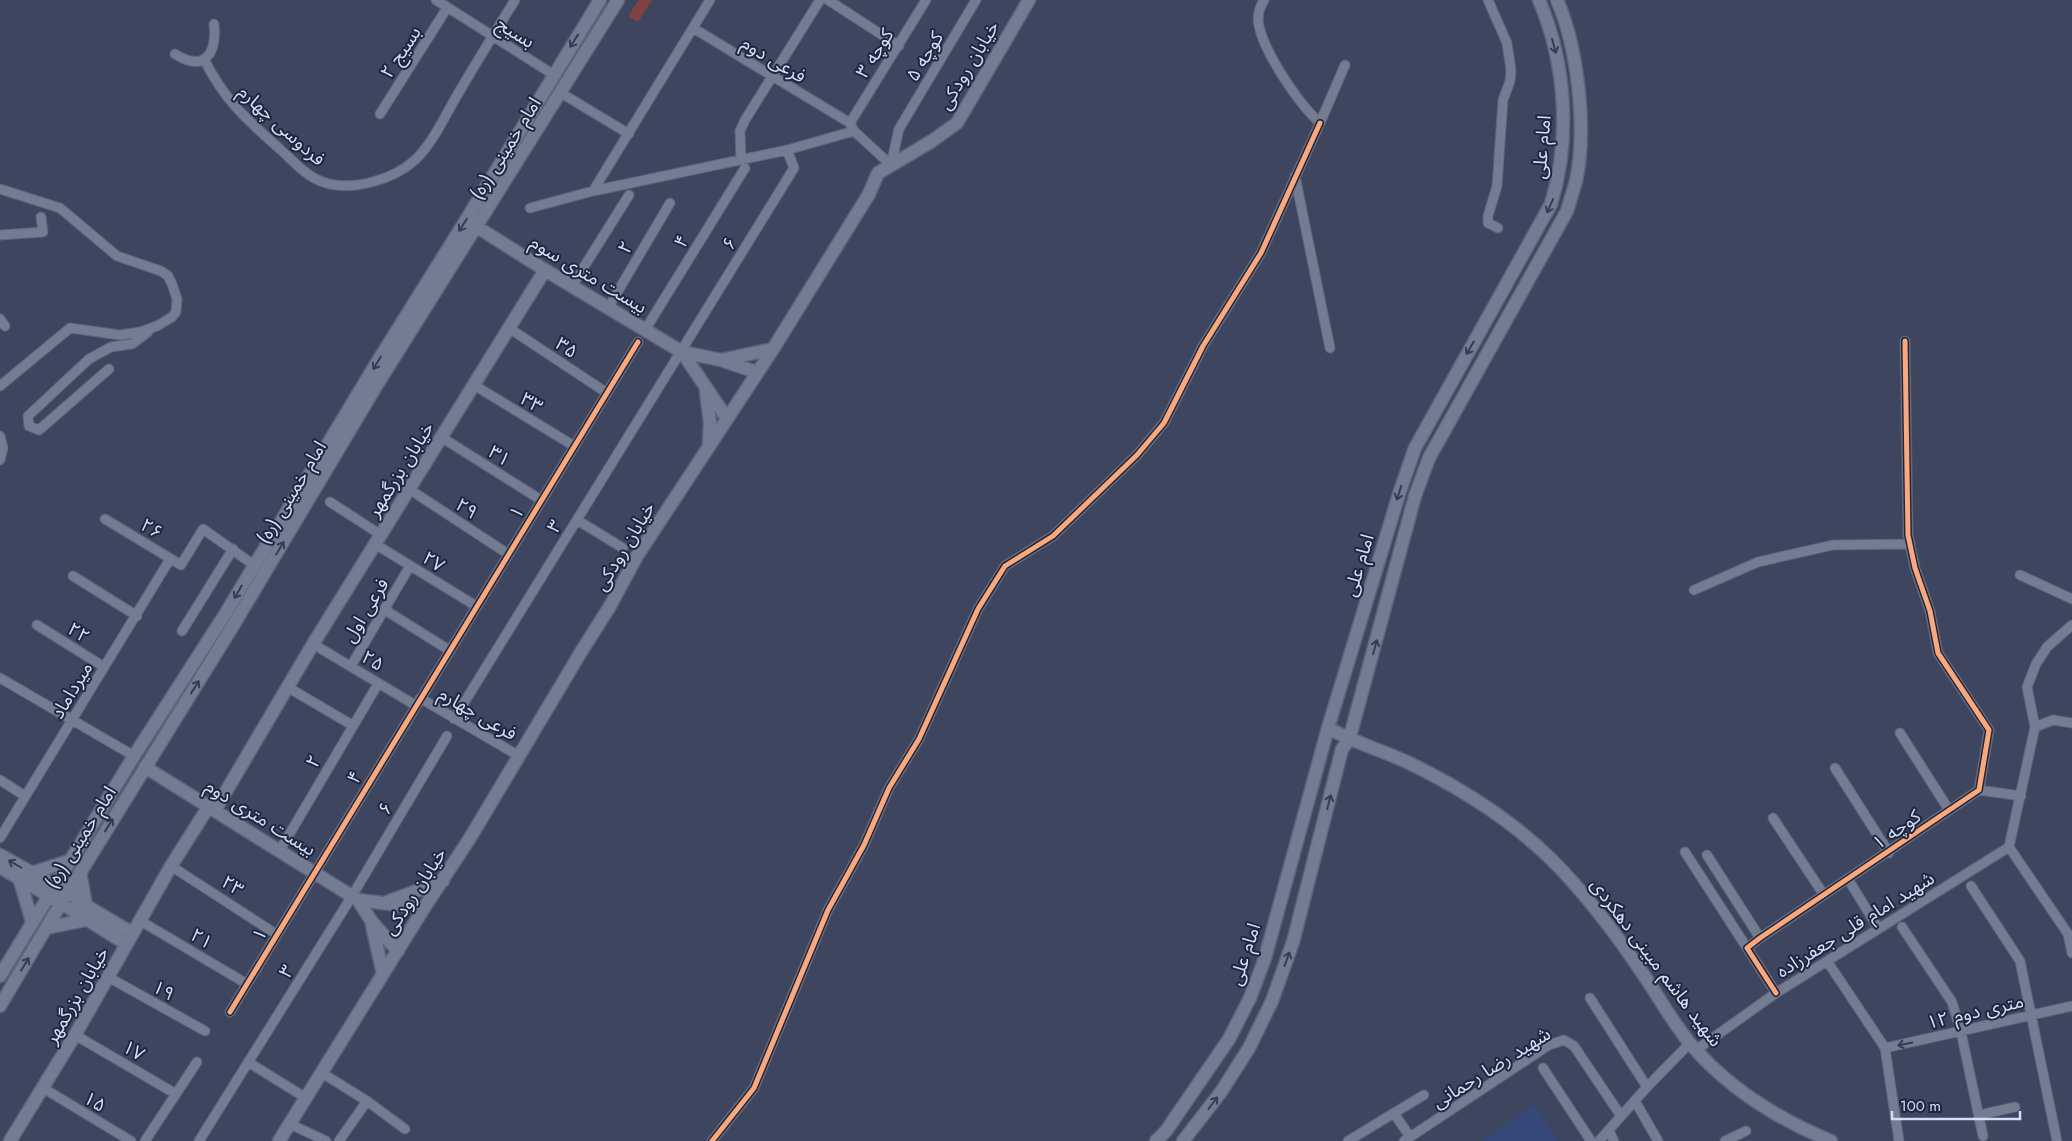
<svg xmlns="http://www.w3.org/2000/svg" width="2072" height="1141" font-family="Jost,'Noto Sans Arabic',sans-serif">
<rect width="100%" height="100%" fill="#3d455f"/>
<path fill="#36477a" d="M1534 1105 1559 1141H1483Z"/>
<path fill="#80423f" d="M639 0H652L638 22 628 16Z"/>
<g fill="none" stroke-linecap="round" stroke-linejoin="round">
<defs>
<path id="street" d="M436 0 554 75
M828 0 899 46
M1264 0C1259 8 1257 17 1259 26 1265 54 1299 104 1320 123L1345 65
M1488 0 1507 43 1511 70 1510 81 1503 100 1497 186 1488 216V223L1498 228
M693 28 850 123 854 131 891 165 899 129 976 0
M175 54C205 73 217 53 214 24
M204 59C224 100 247 120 281 150 293 161 307 177 323 182 351 192 393 180 415 160 435 141 447 111 462 87 479 58 497 29 515 0
M561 93 629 134
M380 114 447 8
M850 123 926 0
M741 160 740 131 745 120 820 0
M1295 176 1330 348
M0 189 60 208 117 256 161 271 168 276 172 284 177 299 176 312 172 317 157 326 140 332 120 335 70 328 0 386
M593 191 710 0
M530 208 593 191 787 150 854 131
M0 235 43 232 41 217
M572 286 629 195
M608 308 670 203
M0 319 5 326
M509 328 607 393
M645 330 745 168
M109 369 39 430 29 426 28 416 89 359 111 347 132 344 148 332
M474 385 574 446
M0 436 3 448 0 460
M441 437 541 500
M409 489 508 554
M330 502 381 535
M105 519 181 565 203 529 254 565
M577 520 623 548
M375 544 476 606
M2020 575 2072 599
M73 576 137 616
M1694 590 1758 562 1833 545 1910 544
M385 610 449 650
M37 625 104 667
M182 631 233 549
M313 644 415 705
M351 666 407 571
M0 678 134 756
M289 688 352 725
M420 698 519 756
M454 719 794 168 787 150
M2035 727 2053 720 2072 723
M1900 733 1949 810
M1835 768 1889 853
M0 780 25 796
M1979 790 2021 796
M1773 818 1824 895
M0 838 170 559
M2009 847 2035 727 2027 687 2036 664 2047 647 2072 625
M2009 847 2068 934 2072 953
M280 850 375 689
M1685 852 1747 948
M1707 855 1760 938
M171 866 276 934
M1848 879 1878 928
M1971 886 2020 961 2057 1141
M139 920 247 984
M1902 927 1952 1002 1961 1032 1983 1136
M1827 961 1885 1048 1899 1141
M108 977 205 1031
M1776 993 1747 948 1760 938 1979 790 1989 730 1938 653 1930 611 1915 568 1908 535 1905 341
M1590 998 1647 1087
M230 1012 638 342
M75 1035 176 1094
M1885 1048 2072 1006
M1696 1050 1776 993 2009 847
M248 1062 306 1098
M1543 1068 1591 1141
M322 1073 367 1101 405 1129
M43 1088 131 1141
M1635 1101 1658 1141
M1979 1115 2015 1107
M290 1124 326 1141
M1609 1131 1614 1141
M1410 1137 1394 1113 1424 1095
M145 1141 197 1062
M199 1141 352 896 447 736
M339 1141 367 1101
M712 1141 754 1088 828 910 864 845 889 788 919 739 978 609 1005 566 1053 536 1137 455 1164 423 1203 346 1261 253 1320 123
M1348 1141 1394 1113
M1404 1141 1549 1045 1564 1040 1574 1046 1621 1116
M1599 1141 1647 1087 1690 1043
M1725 1141 1746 1131"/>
<path id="secondary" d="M477 227 545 270 682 352 721 360 756 372
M682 352 726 417
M721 360 773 349
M706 391 710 423 709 443
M1328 728C1353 742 1381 750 1407 762 1459 787 1510 819 1551 859 1587 895 1617 935 1645 977 1661 1000 1675 1027 1694 1048 1731 1090 1780 1120 1831 1141
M145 767 358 900 372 922 398 951
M215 810 313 644 545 270
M0 855C26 870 52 883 77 898L78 901 132 933
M0 867 61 903 126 944
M80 872 86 906
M32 873 69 861
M20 881 32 921
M358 900 424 908
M387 902 443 881
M372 925 383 974
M46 928 85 920
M0 976 134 756 224 616 376 364 463 225 600 0
M0 1006 46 928 234 624 375 388 618 0
M10 1141 75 1035 171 866 209 806
M279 1141 424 908 470 838 581 652 610 606 637 556 773 349 869 194 878 173 932 141 957 123 1029 0
M1156 1141 1166 1131 1229 1039 1250 998 1265 958 1328 728 1400 491 1415 448 1551 204C1571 139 1566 63 1539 0
M1183 1141 1221 1092 1249 1048 1272 1001 1293 942 1342 749 1349 740 1415 496 1429 458 1567 211C1570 201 1573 191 1576 181 1587 130 1578 48 1557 0"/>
</defs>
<use href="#street" stroke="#5c637a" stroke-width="11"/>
<use href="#secondary" stroke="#5c637a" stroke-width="15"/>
<use href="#street" stroke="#747c91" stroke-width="9"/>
<use href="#secondary" stroke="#747c91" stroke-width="12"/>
<defs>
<path id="cycleway" d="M1776 993 1747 948 1760 938 1979 790 1989 730 1938 653 1930 611 1915 568 1908 535 1905 341
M230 1012 638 342
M712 1141 754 1088 828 910 864 845 889 788 919 739 978 609 1005 566 1053 536 1137 455 1164 423 1203 346 1261 253 1320 123"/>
</defs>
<use href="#cycleway" stroke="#1f273d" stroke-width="8"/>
<use href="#cycleway" stroke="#fea87a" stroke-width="5"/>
</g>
<defs><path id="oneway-shaft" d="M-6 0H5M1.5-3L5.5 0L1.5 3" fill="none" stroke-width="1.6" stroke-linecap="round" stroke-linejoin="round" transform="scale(1.25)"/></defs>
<g stroke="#343c52">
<use href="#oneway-shaft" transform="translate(574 41) rotate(122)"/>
<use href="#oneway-shaft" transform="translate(1554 46) rotate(75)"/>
<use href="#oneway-shaft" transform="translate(1550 206) rotate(114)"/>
<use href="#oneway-shaft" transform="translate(463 225) rotate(122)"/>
<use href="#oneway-shaft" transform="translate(1470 348) rotate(120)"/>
<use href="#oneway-shaft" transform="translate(377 363) rotate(121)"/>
<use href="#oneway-shaft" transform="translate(1399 493) rotate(108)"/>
<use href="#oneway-shaft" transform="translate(280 548) rotate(-59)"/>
<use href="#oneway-shaft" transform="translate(238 592) rotate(120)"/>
<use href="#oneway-shaft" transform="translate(1375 647) rotate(-75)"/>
<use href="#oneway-shaft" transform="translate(195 687) rotate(-58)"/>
<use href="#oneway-shaft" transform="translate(1329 802) rotate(-76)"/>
<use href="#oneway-shaft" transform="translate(109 825) rotate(-58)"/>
<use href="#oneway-shaft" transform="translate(15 864) rotate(-150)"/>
<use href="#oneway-shaft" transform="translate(1287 959) rotate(-71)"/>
<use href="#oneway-shaft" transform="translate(25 964) rotate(-59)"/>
<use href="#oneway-shaft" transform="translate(1905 1044) rotate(168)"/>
<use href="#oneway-shaft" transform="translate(1213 1103) rotate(-53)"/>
</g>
<g text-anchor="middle" stroke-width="4" stroke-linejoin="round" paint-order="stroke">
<g font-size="19" fill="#d2defb" stroke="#1f273d">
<text transform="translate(516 32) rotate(32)" y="7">بسیج</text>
<text transform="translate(400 52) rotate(-57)" y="7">بسیج ۲</text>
<text transform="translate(874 53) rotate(-58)" y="7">کوچه ۳</text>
<text transform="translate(924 56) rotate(-59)" y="7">کوچه ۵</text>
<text transform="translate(774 59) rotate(31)" y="7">فرعی دوم</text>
<text transform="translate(968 65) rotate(-59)" y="7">خیابان رودکی</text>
<text transform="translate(282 125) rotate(42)" y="7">فردوسی چهارم</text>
<text transform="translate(1541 147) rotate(-85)" y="7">امام علی</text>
<text transform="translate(505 148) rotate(-58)" y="7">امام خمینی (ره)</text>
<text transform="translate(681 241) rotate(-59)" y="7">۴</text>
<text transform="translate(729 243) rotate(-58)" y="7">۶</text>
<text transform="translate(625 247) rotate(-60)" y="7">۲</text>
<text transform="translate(589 274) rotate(31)" y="7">بیست متری سوم</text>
<text transform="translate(567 347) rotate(34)" y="7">۳۵</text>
<text transform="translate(532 402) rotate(31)" y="7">۳۳</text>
<text transform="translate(500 455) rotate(32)" y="7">۳۱</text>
<text transform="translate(400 469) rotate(-58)" y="7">خیابان بزرگمهر</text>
<text transform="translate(291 492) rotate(-59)" y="7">امام خمینی (ره)</text>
<text transform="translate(467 508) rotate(33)" y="7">۲۹</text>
<text transform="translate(516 512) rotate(-58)" y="7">۱</text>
<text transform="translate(554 526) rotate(-58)" y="7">۳</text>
<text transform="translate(152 528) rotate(31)" y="7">۲۶</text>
<text transform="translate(624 546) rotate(-59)" y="7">خیابان رودکی</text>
<text transform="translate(434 561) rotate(32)" y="7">۲۷</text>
<text transform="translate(1358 565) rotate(-73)" y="7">امام علی</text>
<text transform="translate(365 610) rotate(-59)" y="7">فرعی اول</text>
<text transform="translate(79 632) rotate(32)" y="7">۲۲</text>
<text transform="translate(373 660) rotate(31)" y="7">۲۵</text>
<text transform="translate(71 690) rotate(-59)" y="7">میرداماد</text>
<text transform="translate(478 713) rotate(30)" y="7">فرعی چهارم</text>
<text transform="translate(313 761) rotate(-60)" y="7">۲</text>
<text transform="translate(354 777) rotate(-59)" y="7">۴</text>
<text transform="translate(385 808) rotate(-60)" y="7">۶</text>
<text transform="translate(261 817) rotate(32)" y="7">بیست متری دوم</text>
<text transform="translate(1896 829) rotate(-35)" y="7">کوچه ۱</text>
<text transform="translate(80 837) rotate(-58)" y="7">امام خمینی (ره)</text>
<text transform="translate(233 885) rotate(32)" y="7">۲۳</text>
<text transform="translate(414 891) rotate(-57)" y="7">خیابان رودکی</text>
<text transform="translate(1855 924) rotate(-32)" y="7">شهید امام قلی جعفرزاده</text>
<text transform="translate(259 934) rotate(-60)" y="7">۱</text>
<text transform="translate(202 938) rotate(31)" y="7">۲۱</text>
<text transform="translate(1244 954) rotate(-72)" y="7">امام علی</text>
<text transform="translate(1657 962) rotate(53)" y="7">شهید هاشم مبینی دهکردی</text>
<text transform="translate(286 971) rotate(-58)" y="7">۳</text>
<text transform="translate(164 990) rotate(29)" y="7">۱۹</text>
<text transform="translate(76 995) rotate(-60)" y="7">خیابان بزرگمهر</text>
<text transform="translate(1975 1011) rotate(-13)" y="7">۱۲ متری دوم</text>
<text transform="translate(134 1050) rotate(30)" y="7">۱۷</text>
<text transform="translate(1491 1067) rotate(-32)" y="7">شهید رضا رحمانی</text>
<text transform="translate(95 1101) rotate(31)" y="7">۱۵</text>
</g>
</g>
<path d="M1892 1111v8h128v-8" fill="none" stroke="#d2defb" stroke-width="2.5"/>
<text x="1900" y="1111" font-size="15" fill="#d2defb" stroke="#1f273d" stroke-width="4" paint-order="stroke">100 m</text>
</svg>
